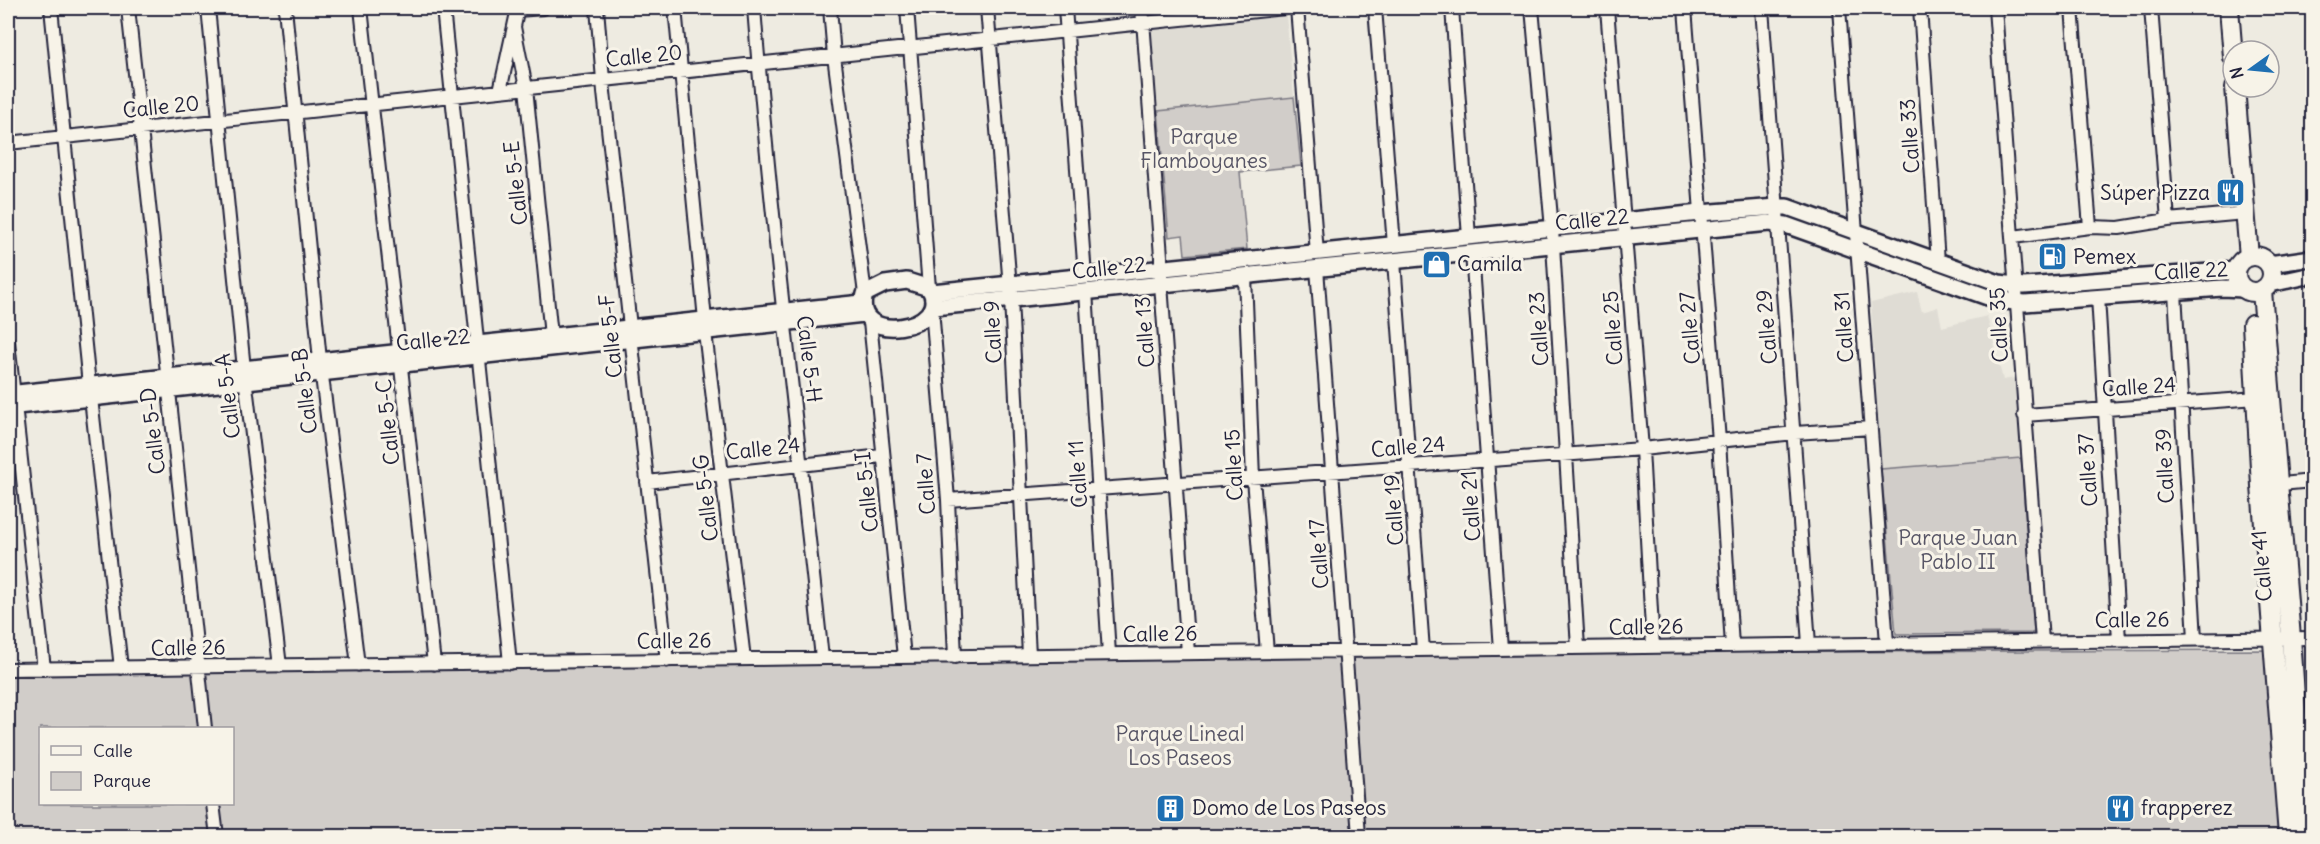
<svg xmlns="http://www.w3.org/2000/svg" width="2320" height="844" font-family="Delius,sans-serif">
<rect width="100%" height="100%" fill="#eeebe1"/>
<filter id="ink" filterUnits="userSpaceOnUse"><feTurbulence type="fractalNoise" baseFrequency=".0167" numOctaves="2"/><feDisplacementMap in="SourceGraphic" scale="12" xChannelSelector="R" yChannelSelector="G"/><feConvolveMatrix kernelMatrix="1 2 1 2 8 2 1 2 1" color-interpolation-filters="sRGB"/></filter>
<g filter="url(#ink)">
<path fill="#dfdcd4" d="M1286 16 1294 97 1158 111 1151 30Z
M1917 292 1922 312 1938 307 1942 327 1987 316 2003 380 2014 378 2021 458 1881 469 1871 303Z"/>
<path fill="#d1cdc9" stroke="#7a7882" stroke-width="1.5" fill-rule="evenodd" d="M1294 97 1301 166 1240 172 1247 249 1185 255 1183 235 1169 237 1158 111Z
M2021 458 2034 632 2032 633 1896 634 1881 469Z
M2301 644H2312V834L2296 649Z
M2268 650 2280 836H8V674L1349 654ZM40 728H232V804H40Z"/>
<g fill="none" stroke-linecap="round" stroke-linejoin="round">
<defs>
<path id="minor" d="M51 8 89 385
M128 8 205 728
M208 8 244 369 280 666
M285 8 320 360 358 665
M361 8 434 664
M443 8 510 663
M597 8 604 92 667 661
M675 8 705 320
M754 8C771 225 799 441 822 658
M830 8 834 56 865 294
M907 8 929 288
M987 8 1011 299 1029 655
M1065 8 1085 276
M1142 8 1161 256V284L1188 653
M1297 8 1317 253
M1375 8 1394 245
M1452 8 1469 237
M1532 8 1552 229 1578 648
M1607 8 1642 449 1653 647
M1685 8 1719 441 1732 646
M1762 8 1809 644
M1839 8 1887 643
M1920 8 1938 262
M1995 8 2042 641
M2072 8 2090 227
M2151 8 2168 220
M518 10 543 8
M514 27 526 88 551 336
M500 91 518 8
M8 143 1285 8
M2013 237 2090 227 2119 228 2168 220 2245 213
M1472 253 1501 649
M1394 261 1423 650
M1317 268 1359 836
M1245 276 1253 478 1267 652
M1086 291 1109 654
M2175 292 2195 639
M2098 297 2119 640
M932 309 948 500 955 657
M870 322 904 657
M705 332 744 659
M8 342 44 669
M91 398 121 668
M2024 415 2257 398
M647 482 882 456
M2272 485 2312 481
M948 500 1642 449 1795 433 1871 428
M8 669 2312 638
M213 804 217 836"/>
<path id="tertiary" d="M2269 264 2312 258
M907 281 929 288C955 330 849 347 865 294L885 284Z
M2270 284 2312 275
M932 292 1700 213 1777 207H1787L1999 283 2024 286 2236 270
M934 307 1769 223 1786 225 1996 300 2025 303 2222 288 2243 289
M8 394 862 303
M8 407 864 314"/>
<path id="secondary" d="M2229 8 2233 57
M2235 87 2249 257
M2236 274a18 18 0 1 1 36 0a18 18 0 1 1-36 0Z
M2262 291 2291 638 2305 836
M2252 324 2261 486 2288 836"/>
</defs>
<use href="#minor" stroke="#22223b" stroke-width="16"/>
<use href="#tertiary" stroke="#22223b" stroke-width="20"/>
<use href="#secondary" stroke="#22223b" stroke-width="22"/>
<use href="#minor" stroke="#f7f3e8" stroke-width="12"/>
<use href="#tertiary" stroke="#f7f3e8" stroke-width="15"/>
<use href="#secondary" stroke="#f7f3e8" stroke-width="18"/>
</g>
</g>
<defs>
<symbol id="restaurant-square" viewBox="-11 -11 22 22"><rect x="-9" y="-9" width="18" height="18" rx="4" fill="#1f6fb2" stroke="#f7f3e8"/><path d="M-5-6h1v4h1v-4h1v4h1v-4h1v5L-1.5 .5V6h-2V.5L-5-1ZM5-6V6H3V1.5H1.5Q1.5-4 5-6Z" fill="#fff"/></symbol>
<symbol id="fuel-square" viewBox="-11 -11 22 22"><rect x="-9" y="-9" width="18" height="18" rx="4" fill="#1f6fb2" stroke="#f7f3e8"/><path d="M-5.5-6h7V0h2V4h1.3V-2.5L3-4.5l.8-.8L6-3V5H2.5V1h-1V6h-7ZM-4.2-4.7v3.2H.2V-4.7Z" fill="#fff"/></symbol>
<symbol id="shop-square" viewBox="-11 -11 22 22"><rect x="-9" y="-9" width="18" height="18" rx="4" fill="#1f6fb2" stroke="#f7f3e8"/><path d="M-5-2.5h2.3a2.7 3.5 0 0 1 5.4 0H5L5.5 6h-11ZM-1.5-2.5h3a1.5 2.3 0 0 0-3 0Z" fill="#fff"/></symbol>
<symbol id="building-square" viewBox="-11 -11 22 22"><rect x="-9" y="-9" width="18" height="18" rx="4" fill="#1f6fb2" stroke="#f7f3e8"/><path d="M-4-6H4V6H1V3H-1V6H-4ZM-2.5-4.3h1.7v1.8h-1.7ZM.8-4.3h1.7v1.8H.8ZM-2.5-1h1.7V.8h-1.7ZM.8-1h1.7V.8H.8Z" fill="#fff"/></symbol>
</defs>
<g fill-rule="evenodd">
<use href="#restaurant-square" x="2214" y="176" width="33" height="33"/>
<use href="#fuel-square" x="2036" y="240" width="33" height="33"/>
<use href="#shop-square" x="1420" y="248" width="33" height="33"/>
<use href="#building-square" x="1154" y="792" width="33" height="33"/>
<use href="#restaurant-square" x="2104" y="792" width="33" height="33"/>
</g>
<g text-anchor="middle" stroke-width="6" stroke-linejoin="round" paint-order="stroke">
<g font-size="21" fill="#22223b" stroke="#f7f3e8">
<text transform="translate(644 56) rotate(-6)" y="7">Calle 20</text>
<text transform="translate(161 107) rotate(-6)" y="7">Calle 20</text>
<text transform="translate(1910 136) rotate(-94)" y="7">Calle 33</text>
<text transform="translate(516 183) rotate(-96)" y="7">Calle 5-E</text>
<text transform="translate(1592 220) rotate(-6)" y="7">Calle 22</text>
<text transform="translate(1109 268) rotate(-6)" y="7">Calle 22</text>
<text transform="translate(2191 271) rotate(-3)" y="7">Calle 22</text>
<text transform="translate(1999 325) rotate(-93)" y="7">Calle 35</text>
<text transform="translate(1767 327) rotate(-95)" y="7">Calle 29</text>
<text transform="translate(1844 327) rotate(-94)" y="7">Calle 31</text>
<text transform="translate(1613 328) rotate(-94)" y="7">Calle 25</text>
<text transform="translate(1690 328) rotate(-95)" y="7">Calle 27</text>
<text transform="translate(1539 329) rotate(-94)" y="7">Calle 23</text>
<text transform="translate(993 332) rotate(-93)" y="7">Calle 9</text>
<text transform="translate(1145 332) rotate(-94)" y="7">Calle 13</text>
<text transform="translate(611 336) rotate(-96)" y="7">Calle 5-F</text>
<text transform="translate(433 340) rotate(-6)" y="7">Calle 22</text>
<text transform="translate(809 359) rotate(83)" y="7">Calle 5-H</text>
<text transform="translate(2139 387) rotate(-4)" y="7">Calle 24</text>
<text transform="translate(305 391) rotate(-97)" y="7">Calle 5-B</text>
<text transform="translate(228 396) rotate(-97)" y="7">Calle 5-A</text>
<text transform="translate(388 422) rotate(-96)" y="7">Calle 5-C</text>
<text transform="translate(153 431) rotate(-97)" y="7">Calle 5-D</text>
<text transform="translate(1408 447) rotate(-5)" y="7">Calle 24</text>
<text transform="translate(763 449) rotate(-6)" y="7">Calle 24</text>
<text transform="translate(1234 465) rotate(-93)" y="7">Calle 15</text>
<text transform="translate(2165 466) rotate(-93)" y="7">Calle 39</text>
<text transform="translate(2088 470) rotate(-94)" y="7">Calle 37</text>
<text transform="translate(1078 474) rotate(-94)" y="7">Calle 11</text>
<text transform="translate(926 484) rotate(-94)" y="7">Calle 7</text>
<text transform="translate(867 492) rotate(-96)" y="7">Calle 5-I</text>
<text transform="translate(706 498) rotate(-97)" y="7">Calle 5-G</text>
<text transform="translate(1471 506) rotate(-94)" y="7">Calle 21</text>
<text transform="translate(1394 510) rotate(-94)" y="7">Calle 19</text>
<text transform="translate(1319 554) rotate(-94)" y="7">Calle 17</text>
<text transform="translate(2262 566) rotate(-95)" y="7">Calle 41</text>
<text transform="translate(2132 620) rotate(-1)" y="7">Calle 26</text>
<text transform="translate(1646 627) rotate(-1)" y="7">Calle 26</text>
<text transform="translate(1160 634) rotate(-1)" y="7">Calle 26</text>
<text transform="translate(674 641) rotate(-1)" y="7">Calle 26</text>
<text transform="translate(188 648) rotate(-1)" y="7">Calle 26</text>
</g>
<g font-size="21" fill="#575566" stroke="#f7f3e8">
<text x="1204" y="144">Parque<tspan x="1204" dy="24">Flamboyanes</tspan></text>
<text x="1958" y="545">Parque Juan<tspan x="1958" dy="24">Pablo II</tspan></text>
<text x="1180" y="741">Parque Lineal<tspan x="1180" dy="24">Los Paseos</tspan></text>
</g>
<g font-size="21" fill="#22223b" stroke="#f7f3e8" text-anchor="start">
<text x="2210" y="200" text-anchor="end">Súper Pizza</text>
<text x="2073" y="264">Pemex</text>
<text x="1457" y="271">Camila</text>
<text x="1192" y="815">Domo de Los Paseos</text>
<text x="2141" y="815">frapperez</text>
</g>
</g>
<rect width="2320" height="844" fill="none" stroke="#f7f3e8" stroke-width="30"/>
<rect x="15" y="15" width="2290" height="814" fill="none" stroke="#22223b" stroke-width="2" filter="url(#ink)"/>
<rect x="39" y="727" width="195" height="78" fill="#f7f3e8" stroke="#a29fa3" stroke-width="1.5"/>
<rect x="51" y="746" width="30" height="9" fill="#f7f3e8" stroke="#a29fa3" stroke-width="1.5"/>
<text x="93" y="757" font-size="18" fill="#22223b">Calle</text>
<rect x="51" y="772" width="30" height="18" fill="#d1cdc9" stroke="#a29fa3" stroke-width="1.5"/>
<text x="93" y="787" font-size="18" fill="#22223b">Parque</text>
<g transform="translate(2251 69) rotate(255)"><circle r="28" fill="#f7f3e8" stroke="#a29fa3" stroke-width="1.5"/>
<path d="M0-4.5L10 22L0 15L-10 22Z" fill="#1f6fb2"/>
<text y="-9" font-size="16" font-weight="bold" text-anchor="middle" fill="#22223b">N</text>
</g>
</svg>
